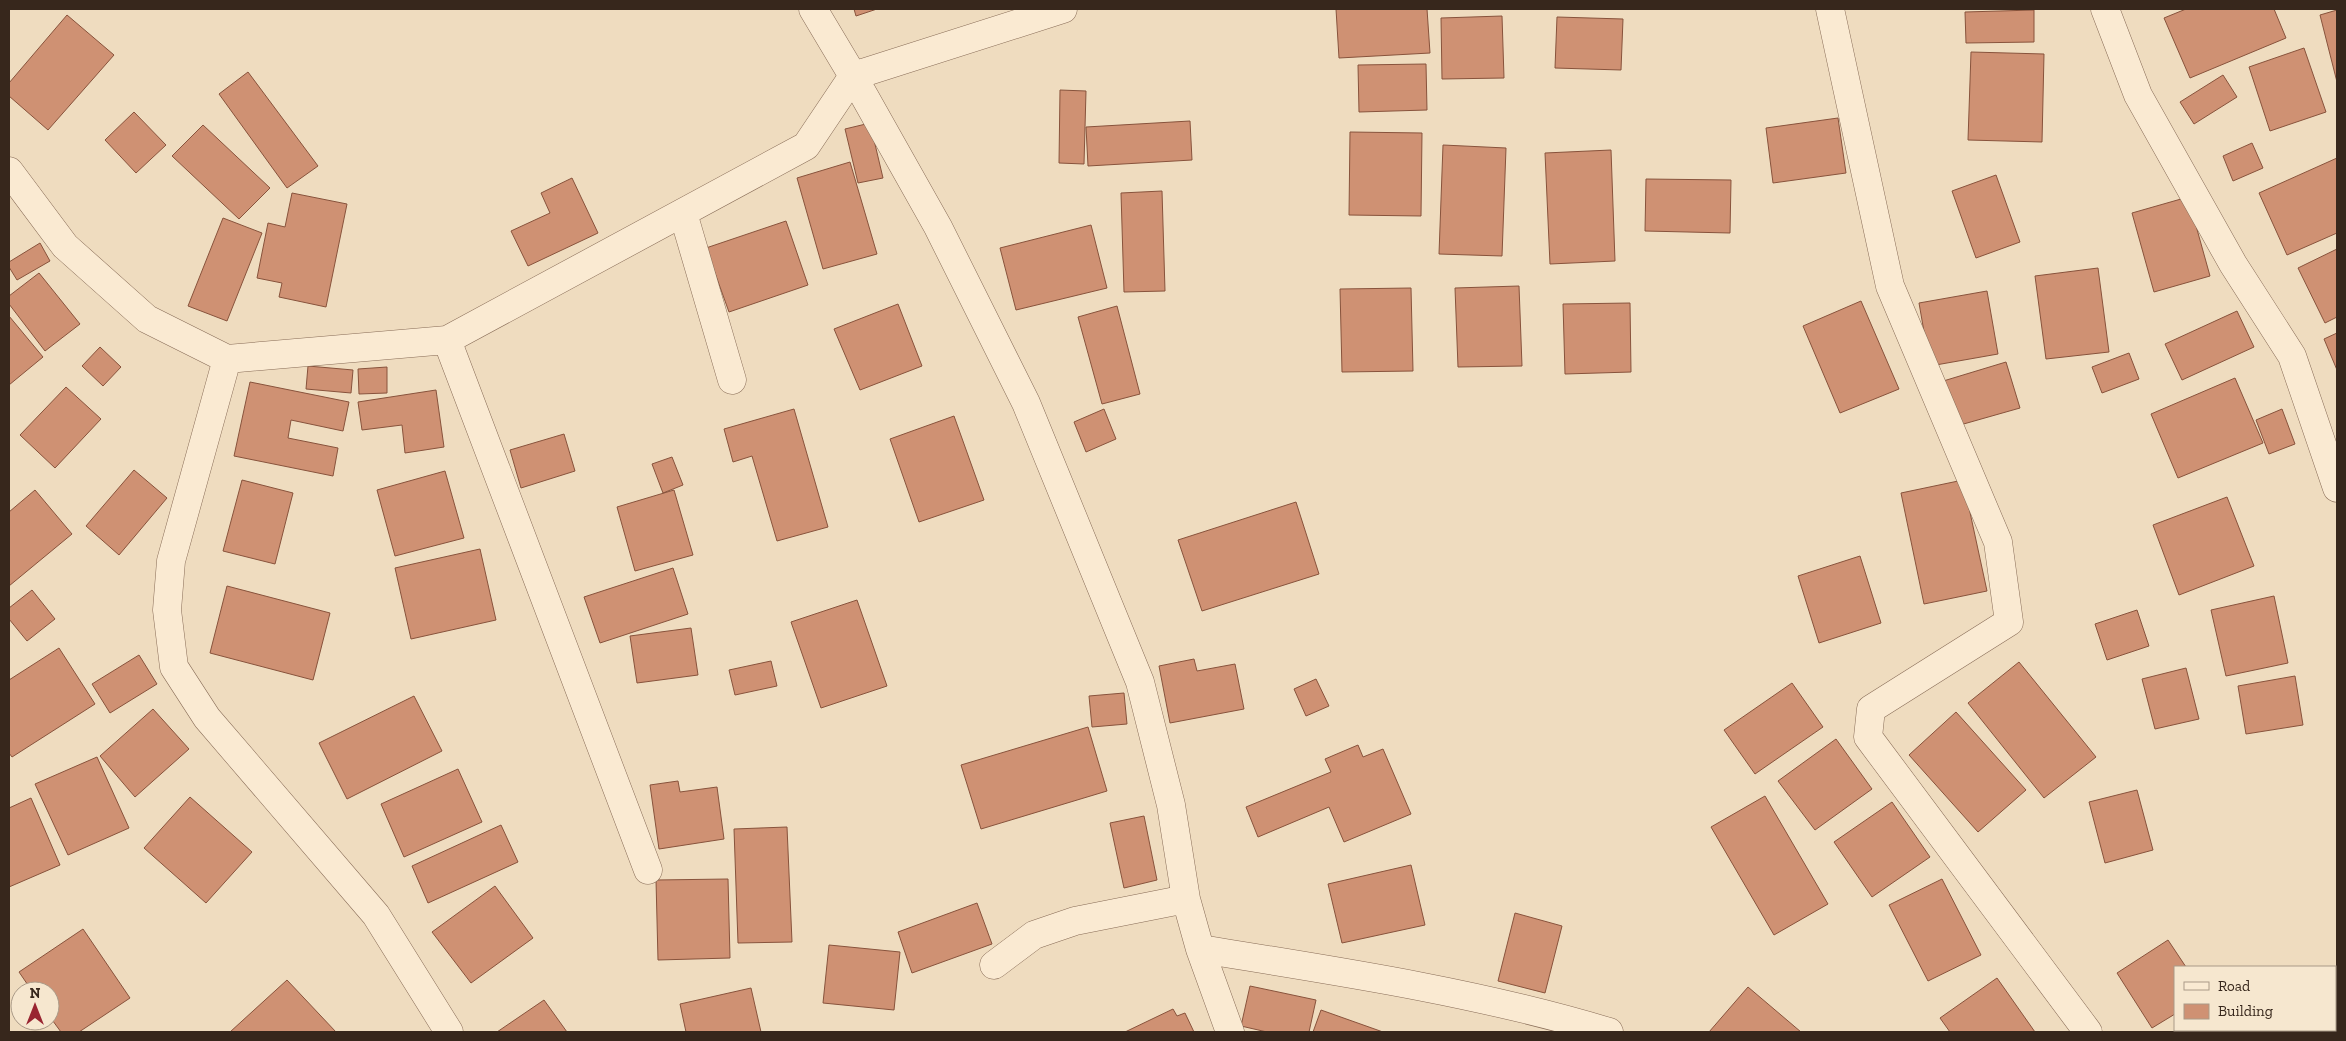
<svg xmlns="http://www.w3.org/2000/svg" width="2346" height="1041" font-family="'Zilla Slab',serif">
<rect width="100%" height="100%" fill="#efdcbf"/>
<path fill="#cf9173" stroke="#88533c" d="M854 9H877L856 16Z
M1336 9H1427L1430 53 1339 58Z
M2186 9H2274L2286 38 2190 78 2164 18Z
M2034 10V42L1966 43 1965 12Z
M2337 10V82L2320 15Z
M67 15 114 55 48 130 9 96V83Z
M1502 16 1504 78 1442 79 1441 18Z
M1557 17 1623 19 1621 70 1555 68Z
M2304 48 2326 112 2270 131 2249 67Z
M1971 52 2044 54 2042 142 1968 140Z
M1426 64 1427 110 1359 112 1358 65Z
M248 72 318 166 287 188 219 94Z
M2223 75 2237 97 2194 124 2180 102Z
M1060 90 1086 91 1084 164 1059 163Z
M134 112 166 145 136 173 105 140Z
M1838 118 1846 173 1773 183 1766 128Z
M1190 121 1192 160 1088 166 1086 127Z
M870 123 883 178 858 183 845 129Z
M203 125 270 188 239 219 172 156Z
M1350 132 1422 133 1421 216 1349 215Z
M2252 143 2263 168 2233 181 2223 156Z
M1443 145 1506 148 1502 256 1439 254Z
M1611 150 1615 261 1550 264 1545 153Z
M2337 158V233L2287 255 2259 193Z
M850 162 877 254 823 269 797 178Z
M1996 175 2020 242 1976 258 1952 191Z
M572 178 598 233 528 266 511 231 550 213 541 193Z
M1646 179 1731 180 1730 233 1645 231Z
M1162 191 1165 291 1124 292 1121 193Z
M292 193 347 204 326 307 279 297 282 283 257 278 268 223 285 227Z
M2188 197 2210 276 2154 292 2132 213Z
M223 218 262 233 227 321 188 306Z
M786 221 808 285 729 312 706 248Z
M1091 225 1107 288 1016 310 1000 248Z
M40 243 50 261 17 280 9 267V262Z
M2337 249V317L2325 323 2298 268Z
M2098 268 2109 352 2046 359 2035 276Z
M39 273 80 324 45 351 9 304V296Z
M1519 286 1522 366 1458 367 1455 288Z
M1411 288 1413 371 1342 372 1340 289Z
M1987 291 1998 354 1930 366 1919 303Z
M1861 301 1899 389 1840 413 1803 326Z
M1630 303 1631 372 1565 374 1563 304Z
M898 304 922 366 860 390 834 329Z
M1117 306 1140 394 1102 404 1078 317Z
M2237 311 2254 347 2182 380 2165 344Z
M9 316 43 357 9 385Z
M2337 333V370L2324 339Z
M100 347 121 367 103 386 82 366Z
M2129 353 2139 379 2102 393 2092 367Z
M2006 362 2020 408 1953 427 1940 382Z
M308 366 353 370 351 393 306 389Z
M387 367V393L359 394 358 369Z
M2235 378 2263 443 2178 478 2151 414Z
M250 382 349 402 343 431 291 420 288 438 338 448 333 476 234 456Z
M66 387 101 419 55 468 20 435Z
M436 390 444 447 405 453 402 425 362 430 358 402Z
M794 409 828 527 777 541 752 456 733 462 724 429Z
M1104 409 1116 439 1086 452 1074 422Z
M2282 409 2295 444 2269 454 2256 420Z
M954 416 984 500 919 522 890 439Z
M564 434 575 471 521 488 510 450Z
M672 457 683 485 663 493 652 464Z
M134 470 167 498 119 555 86 526Z
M445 471 464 538 395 556 377 490Z
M242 480 293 493 275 564 223 551Z
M1963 480 1987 591 1924 604 1901 493Z
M35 490 72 534 9 586V512Z
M674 490 693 555 635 571 617 507Z
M2227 497 2254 566 2179 595 2153 525Z
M1296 502 1319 574 1202 611 1178 540Z
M480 549 496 620 411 639 395 568Z
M1860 556 1881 623 1819 643 1798 576Z
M673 568 688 614 600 643 584 597Z
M227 586 330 613 313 680 210 653Z
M32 590 55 619 27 641 9 619V608Z
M2274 596 2288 663 2226 676 2211 610Z
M857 600 887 686 821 708 791 622Z
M2137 610 2149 646 2107 660 2095 624Z
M691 628 698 675 637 683 630 636Z
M59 648 95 704 12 757 9 753V680Z
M139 655 157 684 110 713 92 684Z
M1194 659 1197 671 1235 664 1244 709 1170 723 1159 666Z
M771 661 777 686 735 695 729 670Z
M2019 662 2096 757 2044 798 1968 703Z
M2186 668 2199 719 2155 729 2142 679Z
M2295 676 2303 725 2246 734 2238 686Z
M1316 679 1329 706 1306 716 1294 689Z
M1792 683 1823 727 1755 774 1724 730Z
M1124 693 1127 724 1092 727 1089 696Z
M414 696 442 751 347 799 319 743Z
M153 709 189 749 135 797 100 756Z
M1956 712 2026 790 1978 832 1909 755Z
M1088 727 1107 791 981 829 961 765Z
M1836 739 1872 789 1815 830 1778 781Z
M1358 745 1363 757 1383 749 1411 814 1344 842 1329 807 1258 837 1246 807 1331 772 1325 759Z
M97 757 129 828 68 855 35 784Z
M458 769 482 822 404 857 381 804Z
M678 781 680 792 717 787 724 839 659 849 650 785Z
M2137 790 2153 850 2105 863 2089 802Z
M1765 796 1828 904 1774 935 1711 827Z
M190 797 252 852 206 903 144 848Z
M31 798 60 865 9 887V808Z
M1892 802 1930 857 1872 897 1834 842Z
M1144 816 1157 880 1124 888 1110 823Z
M501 825 518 862 428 903 412 866Z
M787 827 792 942 738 943 734 829Z
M1411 865 1425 925 1342 943 1328 884Z
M728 879 730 958 658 960 656 880Z
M1942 879 1981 955 1928 981 1889 905Z
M495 886 533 938 471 983 432 932Z
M977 903 992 944 912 973 898 932Z
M1515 913 1562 926 1545 993 1498 981Z
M83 929 130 998 79 1032H61L50 1017V991H32L19 972Z
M2168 940 2186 967H2175V1014L2152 1028 2117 973Z
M829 945 900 952 894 1010 823 1003Z
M1997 978 2035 1032H1950L1940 1018Z
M287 980 336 1032H230Z
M1250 986 1316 1000 1309 1032H1267L1241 1026Z
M1748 987 1801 1032H1709Z
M751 988 761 1032H686L680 1004Z
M544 1000 567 1032H497Z
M1173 1009 1177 1016 1185 1013 1194 1032H1125Z
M1321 1010 1383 1032H1313Z
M2206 1030H2236L2238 1032H2204Z"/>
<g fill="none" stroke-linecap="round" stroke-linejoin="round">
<defs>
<path id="minor" d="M813 9 853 76 1063 9
M1830 9 1890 286 1998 542 2009 622 1871 709 1868 737 2088 1032
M2105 9 2138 95 2233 264 2292 356 2337 488
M9 171 65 246 147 319 227 359 447 340 806 146 853 76 938 227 1026 403 1140 682 1171 805 1186 899 1200 949 1230 1032
M683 213 732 380
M447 340 648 870
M227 359 171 561 167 610 174 667 207 718 376 915 449 1032
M1200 949C1337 971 1477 992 1609 1032
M994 965 1034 935 1075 921 1186 899"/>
</defs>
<use href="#minor" stroke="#886c57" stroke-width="29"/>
<use href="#minor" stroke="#faead2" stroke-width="28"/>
</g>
<rect width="2346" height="1041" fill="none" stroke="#37271c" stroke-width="20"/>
<rect x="2174" y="966" width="162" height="65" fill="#f6e7cf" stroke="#aa9a87"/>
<rect x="2184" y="982" width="25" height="8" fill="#faead2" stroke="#aa9a87"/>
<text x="2218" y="991" font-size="15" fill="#37271c">Road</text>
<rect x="2184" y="1004" width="25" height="15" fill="#cf9173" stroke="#aa9a87"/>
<text x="2218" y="1016" font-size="15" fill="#37271c">Building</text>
<g transform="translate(35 1006)"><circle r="24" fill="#f6e7cf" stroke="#aa9a87"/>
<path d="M0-4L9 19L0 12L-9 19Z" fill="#992531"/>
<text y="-8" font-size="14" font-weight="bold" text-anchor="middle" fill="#37271c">N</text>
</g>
</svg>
